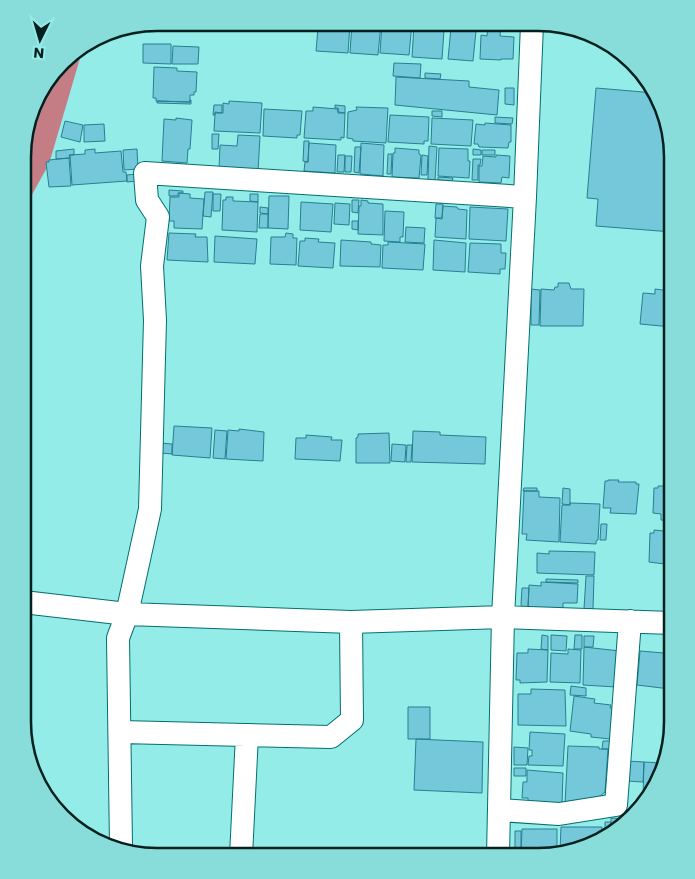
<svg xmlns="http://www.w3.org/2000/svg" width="695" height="879" font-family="Poppins,sans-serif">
<rect width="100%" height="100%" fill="#94ece9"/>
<path fill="#c57d85" d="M83 48 49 164 24 209V140L40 90 69 56Z"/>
<path fill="#74c8d9" stroke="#268090" d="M333 23 350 24 348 53 316 51 318 28 333 29Z
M352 23H381L378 55 350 53Z
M394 23H412L409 55 380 53 382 24 394 25Z
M419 23H437L436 29 444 30 442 59 412 57 414 25H419Z
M488 23 501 24 500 36 514 37 513 59H501V60L480 59 481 35 487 36Z
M451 28 476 31 473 61 448 59Z
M143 44H171V64L143 63Z
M173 46 199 47 198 64H172Z
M394 63 421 64 420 78 393 76Z
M154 67 177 68V71L197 72 196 92H194V95H190V102L156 101V98H153Z
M425 73 441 74 440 79 425 78Z
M396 77 469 81V87L499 90 497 115 395 105Z
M505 88H514V105L505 104Z
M596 88 655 93 672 157V232L596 226 598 199 587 198Z
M190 100H191V104L157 103V101L190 102Z
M229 101 262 103 260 133 214 131 215 113H223V103L229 104Z
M214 105H222V113L215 112V115H213Z
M335 105 345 106V113L338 112V108H335Z
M313 107 338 109V113H345L344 138 341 137V140L304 138 306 111H313Z
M356 107 388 108 386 143 353 141V139L347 138 348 112 357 110Z
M264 109 302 111 300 135H297V138L263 136Z
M432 111H442V117L432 116Z
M390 115 429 117 428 141H424V144L388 142Z
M495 117 513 118 512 124 495 123Z
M176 118 192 120 190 149H188L187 163 162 161 164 119 176 120Z
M432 118 473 120 471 146 431 144Z
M65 121 83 125 80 142 61 137Z
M485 123 511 125V142H509L508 148 479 147 478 144H474L476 124 485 125Z
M104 124 105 141 84 142V125Z
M212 134H219L218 149H212Z
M238 135 260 136 258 172 219 170 220 145 237 146Z
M304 141H309L308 162 303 161Z
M309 143 336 145 335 173 304 171 305 162H308Z
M361 143 384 145 383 176 360 174Z
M429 146 437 147 435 181 428 180Z
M355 147H361L359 173 354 172Z
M395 148 419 150V154L421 155 419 178 392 177 393 153H395Z
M439 148 468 149V161H470L469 178 438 176Z
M74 149V155H69L70 158 56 159V151Z
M95 149V153L121 151 123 172H126L127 181 72 185 70 155 85 154V150Z
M137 149 138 169 124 170 123 150Z
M473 149 481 150V155H473Z
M482 150H495V155H482Z
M388 154H392L391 174H387Z
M338 155H345L344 172H337Z
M422 155 428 156 427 175H421Z
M496 155 510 156 509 178 502 177 501 183 479 182V166H482L483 156 496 157Z
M345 156H352L351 172H345Z
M69 158 71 186 49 187 46 162H49V160Z
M473 159H481L480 165H478V180H472Z
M137 174V181L127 182V175Z
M438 177 453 178 452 181 438 180Z
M169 190 183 191V193H178V196H169Z
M205 192H213L211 217 203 216Z
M179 193 190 194V198L204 199 202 229 174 228V221H169L170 197H179Z
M213 194H221L220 211H213Z
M250 194H258V202L250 201Z
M269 196H289L288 229 268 228Z
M226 197H233V201L258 202 257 232 222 230 223 200H226Z
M352 200H359L358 213 352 212Z
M361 200 368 201V203L383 204V235L358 234 359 206H361Z
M301 202 333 204 331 232 300 230Z
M335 203 350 204 349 225 334 224Z
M436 204H443L442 218H435Z
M443 206 457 207 458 209 467 210 466 239 435 237 436 218 442 219Z
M260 207 268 208V214L260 213Z
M470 207 508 209 506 241 469 239Z
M385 211 404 212 403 237H400V242L384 241Z
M260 214H268V228H259Z
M352 221H358V230L352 229Z
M406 227 425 228 424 243 405 242Z
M169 233 196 234 195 237H207L208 262 167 260Z
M286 233 293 234V238H297L296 265 270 264 271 237H285Z
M215 236 257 239 255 264 214 262Z
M305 238 319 239 318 242 335 243 333 268 298 266 300 241H305Z
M341 240 371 242V244L381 245 380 267 340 266Z
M434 240 466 243 465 272 433 270Z
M388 242 425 244 423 270 382 268 383 245H388Z
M470 243 501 244V253H506L505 269H500V274L468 272Z
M558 283H569L571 289H584L583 326H540L541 289 554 290 555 287H558Z
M531 289 540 290 539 325H531Z
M655 289 670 291 669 295H672V327L640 324 643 293 655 294Z
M174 426 212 428 210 458 172 455Z
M239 429 264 432 263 461 226 459 228 430 239 431Z
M215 430 227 431 225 459 213 458Z
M413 431 440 432V435L486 437 485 464 412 462Z
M389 433 390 463H356V438L358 437V434Z
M306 435 332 437 331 440H342L340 461 295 459 296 438H306Z
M161 443 172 444V454L161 453Z
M392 444 406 445 405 462 391 461Z
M407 445H412L411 462H406Z
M608 480H619L618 482H636V484H639L636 514 610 513 611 508H603L605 481H608Z
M658 486H667V489H672V521L661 520V514L653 513 654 488H658Z
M524 488H537V491H523Z
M563 488 570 489V505L562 504Z
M524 491H539V497L560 498 559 542 526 540 527 534H522Z
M570 503 600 504 598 540 596 541V544L560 542 562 505H570Z
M601 524H607L606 540H600Z
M654 530 664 531V534L671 535V531H672V565L649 562 650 533H654Z
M549 551 595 552 594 575 537 573V553L549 554Z
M586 576H594L593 609H584Z
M546 579 578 580V583L546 582Z
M541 582 578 584 577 603H563V610L528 607 529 585 541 586Z
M522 588H529L528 607H523L521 605Z
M542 635 548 636V650L541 649Z
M551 635 567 636 566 651 551 650Z
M575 635H582V649H574Z
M584 636H594L593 647H584Z
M665 638 672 639 670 689 637 685 640 651 664 653Z
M584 647 620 651 616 687 583 685Z
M528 649 548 650 547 682 520 683V680H516L517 653H528Z
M568 649 581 650 580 683 550 682 551 653 568 654Z
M571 686 586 688V696L570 695Z
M531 689 565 690 566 726 518 725V694H531Z
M574 696 595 699 594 703 611 705 610 708H613L610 739 591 737V734L570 731Z
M408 707H430V739H408Z
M530 732 565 734 563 766 528 765 529 756H532V750H529Z
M416 739 483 742 482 793 414 790Z
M603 741H610V749H602Z
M568 746 599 747V749H608L605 792 600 796 565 804Z
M514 747 528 748 527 765H514Z
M627 761 644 762 643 782 627 781Z
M644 762 661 763 650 796 647 799H643Z
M514 768H526V776H514Z
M527 770 563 773 562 804 528 803V798H522L523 782H527Z
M611 818 626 819 611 833Z
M605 822H611L610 833 605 838Z
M561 827H602V839L560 850Z
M522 829H557V853L546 856H521Z
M515 831H521V850H515Z"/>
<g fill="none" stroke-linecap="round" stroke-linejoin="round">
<defs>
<path id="minor" d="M23 602 127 614 351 622 503 617 672 623
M121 732 331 737 352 720 351 622
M499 810 559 814 616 805 630 621
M121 847 118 638 127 614 150 509 155 320 152 266 158 217 147 200 145 173 525 197
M241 856 247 735
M498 856 503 617 525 197 532 24"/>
</defs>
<use href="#minor" stroke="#00706e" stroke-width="24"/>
<use href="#minor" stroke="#fff" stroke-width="22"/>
</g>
<path d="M0 0H695V879H0ZM157 31H538A126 126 0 0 1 664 157V722A126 126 0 0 1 538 848H157A126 126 0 0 1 31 722V157A126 126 0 0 1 157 31Z" fill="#88dcd9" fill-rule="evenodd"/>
<path fill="none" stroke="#03201f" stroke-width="2.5" d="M157 31H538A126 126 0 0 1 664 157V722A126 126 0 0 1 538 848H157A126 126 0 0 1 31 722V157A126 126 0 0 1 157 31Z"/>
<g transform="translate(40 40) rotate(185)" stroke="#94ece9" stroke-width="4" paint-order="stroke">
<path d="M0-4L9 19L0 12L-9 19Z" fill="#03201f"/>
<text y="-8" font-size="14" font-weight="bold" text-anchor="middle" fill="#03201f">N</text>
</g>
</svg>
